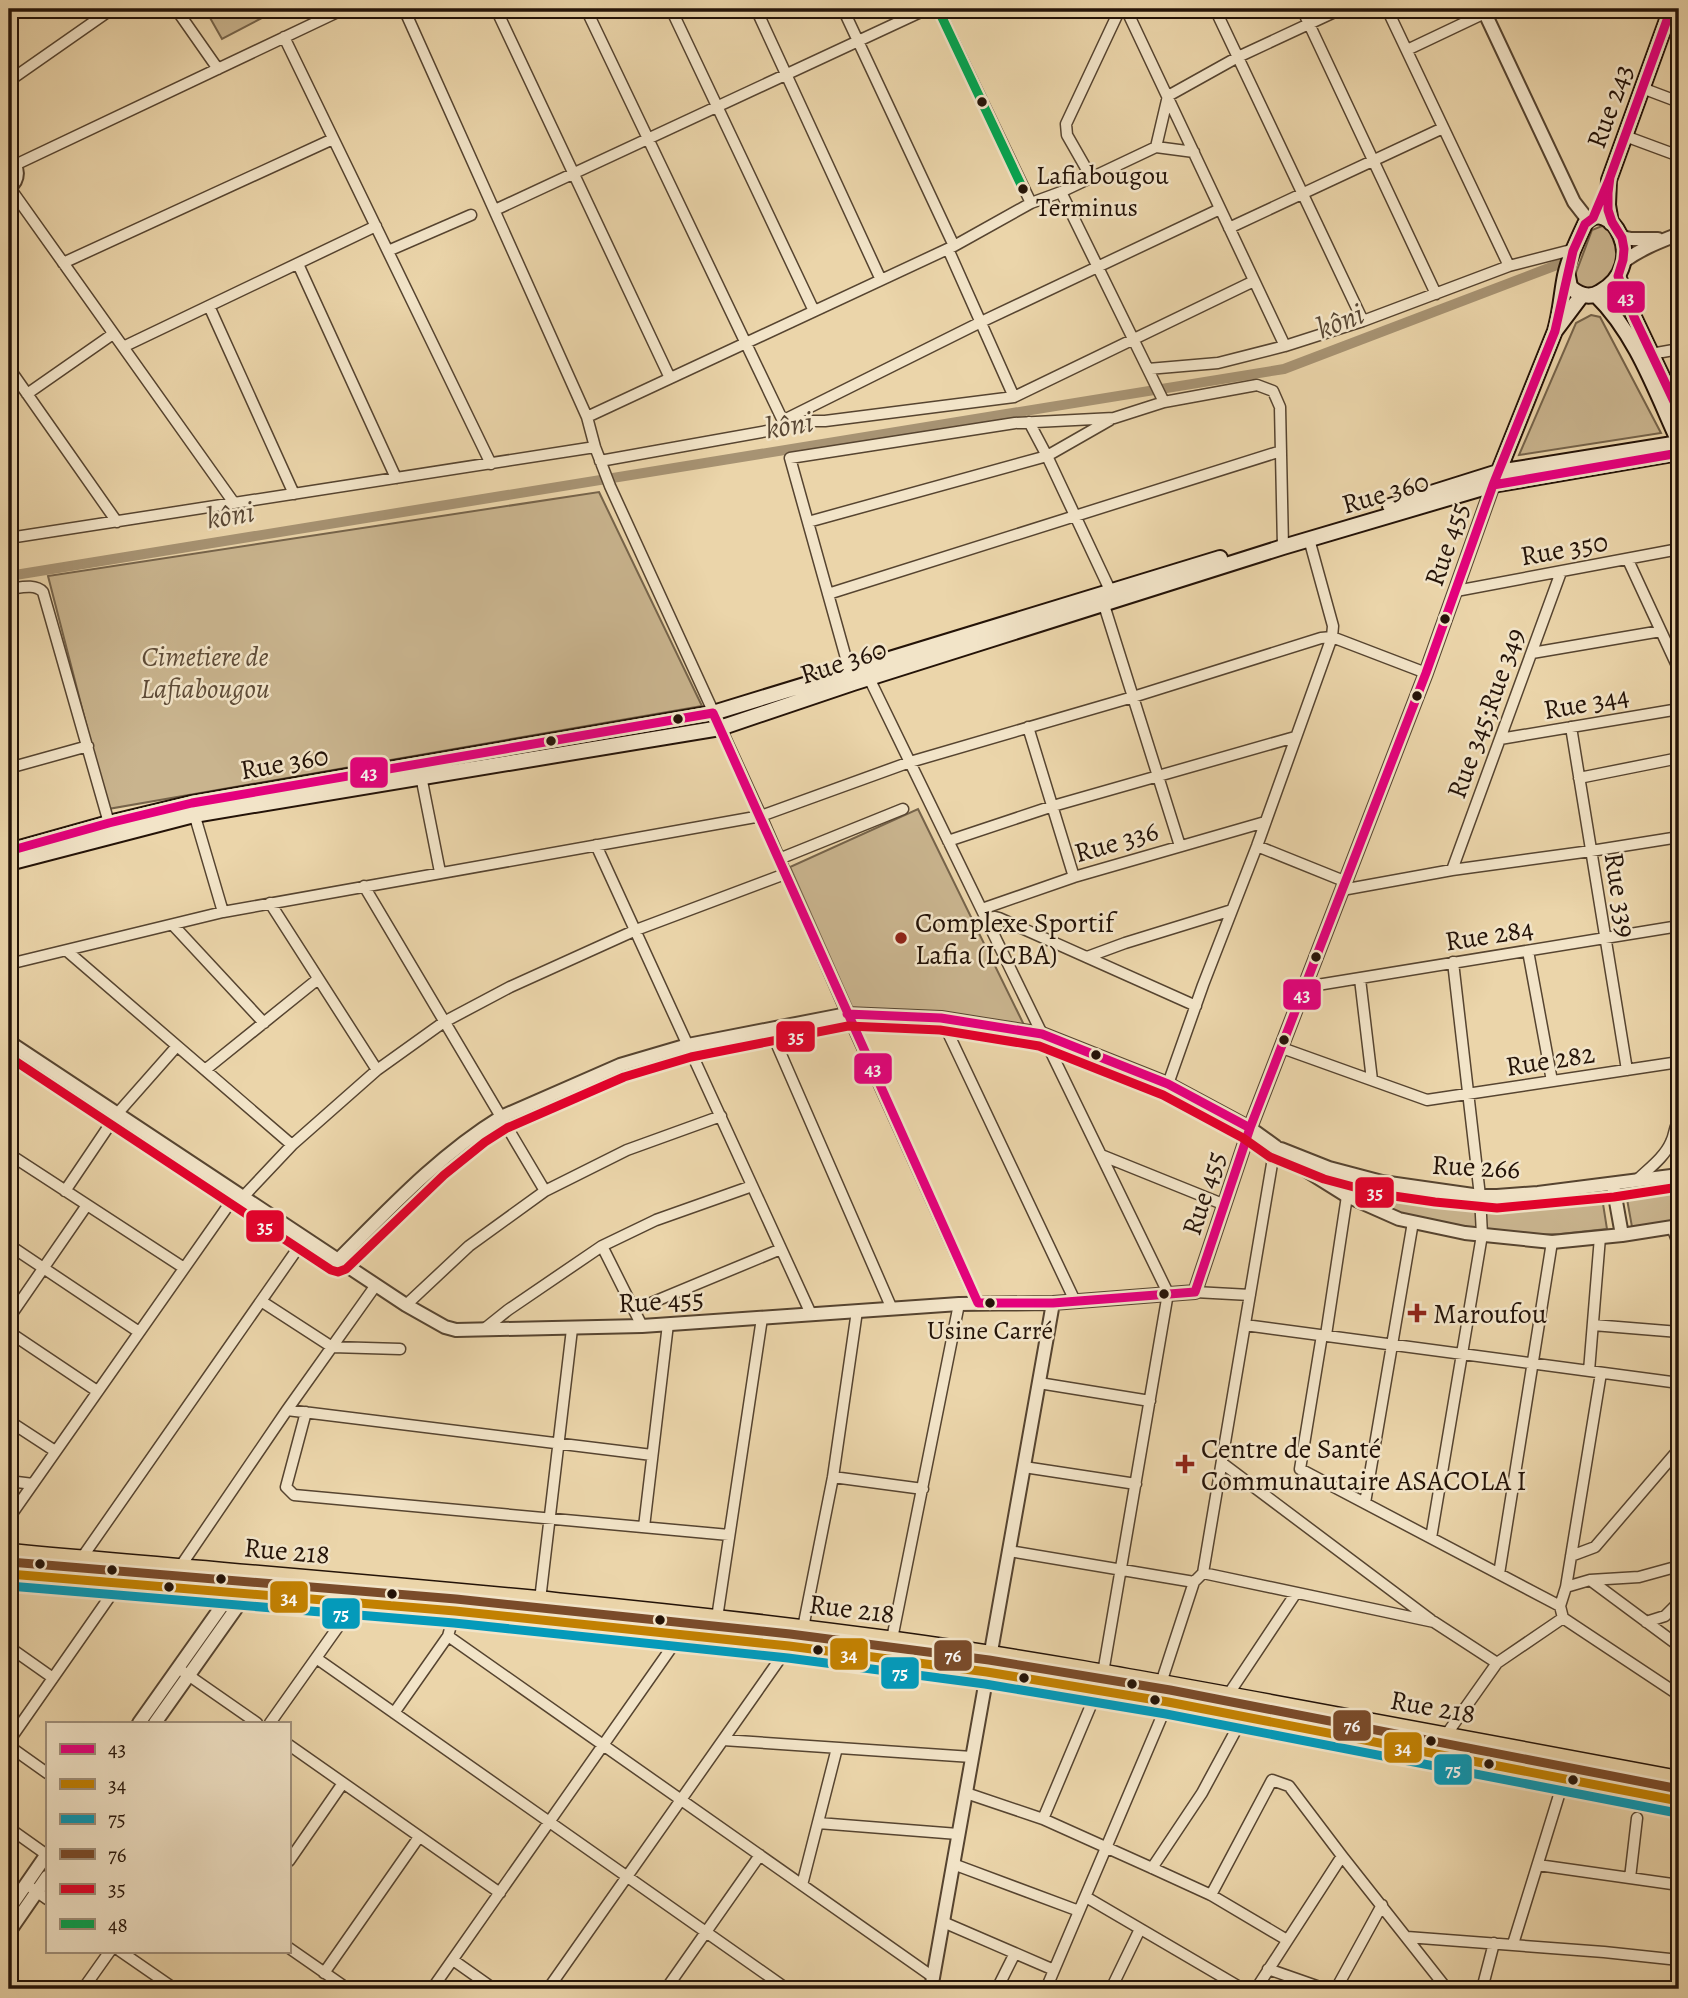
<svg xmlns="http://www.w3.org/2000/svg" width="1688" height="1998" font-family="Alegreya,serif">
<rect width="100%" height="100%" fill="#ebd5aa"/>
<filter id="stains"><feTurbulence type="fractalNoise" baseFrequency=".00286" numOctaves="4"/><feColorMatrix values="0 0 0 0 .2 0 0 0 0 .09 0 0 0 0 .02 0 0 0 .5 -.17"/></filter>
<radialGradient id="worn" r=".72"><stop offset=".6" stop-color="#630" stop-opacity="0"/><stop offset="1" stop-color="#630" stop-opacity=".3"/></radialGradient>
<path fill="#c9b48e" stroke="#76644b" stroke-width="2" d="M205 9H279L222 39Z
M1602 226C1623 232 1621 262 1610 276 1605 283 1594 289 1585 290L1575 285 1574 278 1592 230Z
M1591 315 1600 317 1661 433 1519 455 1576 323Z
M599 492 702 706 108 809 48 576Z
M918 809 1026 1029 853 1009 790 867Z
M1301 1164 1423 1192 1601 1191 1607 1229 1560 1234 1532 1235 1480 1230 1401 1214 1373 1203Z
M1679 1179V1221L1632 1227 1625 1188Z"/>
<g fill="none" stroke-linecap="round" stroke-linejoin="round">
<path stroke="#a79373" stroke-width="10" d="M9 576 1284 369 1562 263"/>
<defs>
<path id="minor" d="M176 9 218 69
M404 9 587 417 595 447 610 486 761 816 847 1014 978 1303
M496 9 670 378
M586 9 783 421 784 428 600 461
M671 9 814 311
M756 9 881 280
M843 9 954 246
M938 9 1031 203
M1126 9 1285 346
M1215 9 1363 321
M1302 9 1436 294
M1387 9 1509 266
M1643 9 1670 13
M284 37 491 464
M1407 50 1485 13
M9 81 112 9
M1642 88 1679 102
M1625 136 1679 156
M1156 147 1168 96 1238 57 1341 9
M15 165 344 9
M1091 177 1067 135 1066 124 1120 9
M10 188 234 503
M1061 192 1164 402
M495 210 927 9
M1229 228 1443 128
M948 249 1014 397
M388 251 471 215
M63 263 333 139
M298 264 396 478
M209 306 294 494
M123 347 376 226
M1651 354 1679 349
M9 368 117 522
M1148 369 1218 363 1285 346 1363 321 1509 266 1575 249
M27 394 113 334
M587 417 954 246 1031 203 1061 192 1156 147 1194 152
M786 419 981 322 1220 209
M783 421H825L1014 397 1254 281
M1029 422 1047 456 1110 590
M808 522 1047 456 1110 420
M9 538 595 447
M1628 560 1679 670
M9 589C19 588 35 583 43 592L109 823
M1456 591 1679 549
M828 594 1281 451
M1104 605 1180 846
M1532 653 1661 631
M851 676 790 458 1015 423 1114 418 1164 402 1257 385 1273 391 1280 407 1283 547
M869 678 1168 1293 1103 1673
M1028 727 1074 877
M1571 727 1627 1070
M1500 739 1679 709
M9 768 88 746
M421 776 440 872
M1579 778 1679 758
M193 810 223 912
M948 841 1053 806 1295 737
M596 845 811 1314
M1257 846 1344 881
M779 859 903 809
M1452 870 1561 572
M364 886 545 1191
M1342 890 1452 870 1591 851 1679 837
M270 903 377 1070
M982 909 1074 877 1265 822
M986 918 995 917 999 918 1196 1006
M173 925 264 1023
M67 951 292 1145
M1528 951 1552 1081
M1087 957 1125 943 1232 910
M9 964 223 912 761 816 910 762 1133 697 1321 638 1332 637 1426 673
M1360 979 1372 1080
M1305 987 1679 926
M941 1018 1075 1301
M770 1029 892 1309
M1282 1048 1427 1100 1679 1062
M205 1070 318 979
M1168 1084 1203 985 1257 846 1332 637 1333 626 1309 539
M9 1154 184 1268
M1101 1155 1225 1205
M1636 1181C1648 1169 1664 1158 1671 1142 1675 1134 1674 1127 1679 1120
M65 1191 117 1114 177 1046
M243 1197 292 1145 377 1070 444 1022 510 987 636 930 785 874
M1672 1227 1679 1246
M9 1245 139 1332
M602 1246 642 1326
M1195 1292 1250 1295
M261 1301 332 1347 400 1349
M406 1305 469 1246 545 1191 627 1150 721 1116
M634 1310 781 1249
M9 1318 87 1205
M1245 1325 1679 1383
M1593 1325 1679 1332
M483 1330 508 1310 602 1246 656 1220 752 1186
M9 1332 97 1391
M1322 1335 1300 1469 1560 1606
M1326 1335 1347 1196
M1589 1371 1600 1237
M1039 1383 1150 1401
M287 1410 652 1455
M306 1412 286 1487 294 1495 729 1535
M9 1421 55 1451
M1222 1463 1431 1620
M1024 1467 1136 1484
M833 1477 923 1489
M9 1481 33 1484
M1365 1503 1413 1222
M9 1518 237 1193
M644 1527 668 1324
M1431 1538 1482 1235 1480 1196 1453 962
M1009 1551 1194 1582
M1571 1556 1595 1547 1679 1449
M81 1559 305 1238
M1679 1566 1639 1577 1590 1580 1566 1587 1560 1606 1563 1618 1679 1695
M180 1567 287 1410 376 1285
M1203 1573 1434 1622 1497 1663 1563 1618
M1499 1574 1552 1242
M1590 1580 1679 1646
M1566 1587 1601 1373
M540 1600 572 1329
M717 1618 762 1318
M1646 1622 1665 1616 1679 1602
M803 1628 833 1477 857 1311
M448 1636 933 1977
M892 1639 959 1304
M9 1647 53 1678
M316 1658 787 1989
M178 1668 257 1723
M1161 1683 1194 1582 1203 1573 1275 1146
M1228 1695 1296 1593
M394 1713 448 1636 455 1611
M270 1723 355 1603
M1446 1735 1497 1663
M723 1740 972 1757
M9 1741 120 1582
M289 1745 500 1893
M9 1746 47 1773
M966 1793 1043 1819 1152 1868 1211 1895 1287 1940
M1043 1819 1097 1691
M818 1823 958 1834
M9 1828 47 1855
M289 1861 343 1783
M953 1864 1079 1911
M1538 1865 1679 1885
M1152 1868 1202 1793 1236 1730
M1630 1878 1637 1818
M26 1884 47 1899
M802 1885 837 1748
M1211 1895 1272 1780 1289 1786 1342 1856 1447 1989
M1086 1897 1243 1989
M943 1922 1054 1970
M1407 1937 1604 1952 1679 1960
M1513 1944 1564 1779 1567 1758
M289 1948 348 1989
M120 1951 175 1989
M453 1960 494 1989
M1268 1969 1325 1989
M324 1973 419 1837
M83 1989 110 1951
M432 1989 681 1634 683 1614
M548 1989 789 1646
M666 1989 760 1855
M997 1989 1015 1953
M1046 1989 1168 1702
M1111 1989 1140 1929
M1256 1989 1342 1856
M1336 1989 1382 1905
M1482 1989 1494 1943"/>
<path id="tertiary" d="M1483 9 1574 202 1588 220
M9 159C19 167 20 179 9 188
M1622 237 1631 239H1658
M1623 262C1640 249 1659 242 1679 234
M9 1042 406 1305 445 1327 456 1330 642 1326 959 1304 1053 1303 1195 1292 1250 1128 1426 673 1493 485
M1281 1149 1329 1168 1382 1182 1480 1196H1497L1538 1193 1679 1175
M1613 1185 1622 1235
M338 1260C389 1209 439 1155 501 1117L620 1065 688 1045 847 1014 941 1018 1042 1034 1168 1084 1250 1128 1275 1146 1291 1161 1347 1196 1399 1219 1465 1233 1552 1242 1622 1235 1679 1226
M139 1723 231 1593 242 1572
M155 1723 247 1593 257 1574
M9 1909 47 1854
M9 1932 47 1877
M931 1989 1053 1303"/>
<path id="secondary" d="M1611 223 1608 205 1609 180 1671 9
M1618 276 1634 317 1679 412
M1596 295C1636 334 1656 392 1679 442
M1555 331C1560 314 1561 298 1564 281 1567 262 1577 241 1585 224 1607 194 1652 262 1600 292 1589 299 1579 295 1570 287L1567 271
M1496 478 1555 331 1582 295
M1390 506 1498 472 1679 443
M9 851 109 823 192 803 713 713 1220 558
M9 863 194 815 720 728 853 683 1283 547 1493 485 1679 453"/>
<path id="trunk" d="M9 1552C304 1579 600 1600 895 1640 1021 1657 1146 1680 1271 1703 1407 1728 1543 1753 1679 1779
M9 1574 455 1611 789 1646 887 1659 987 1672 1168 1702 1679 1801"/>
</defs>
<use href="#minor" stroke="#564430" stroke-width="13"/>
<use href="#tertiary" stroke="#564430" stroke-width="16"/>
<use href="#secondary" stroke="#241308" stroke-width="18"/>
<use href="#trunk" stroke="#241308" stroke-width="19"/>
<use href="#minor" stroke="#f2e4c8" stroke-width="10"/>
<use href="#tertiary" stroke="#f2e4c8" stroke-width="12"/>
<use href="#secondary" stroke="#f2e4c8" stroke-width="14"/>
<use href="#trunk" stroke="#ebd5aa" stroke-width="16"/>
<defs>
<path id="bus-1" d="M1610 177 1608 193V210L1612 222 1622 238 1624 249 1623 260 1618 276 1634 317 1679 412
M1493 485 1679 453
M9 851 109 823 192 803 713 713 978 1303H1053L1195 1292 1250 1128 1426 673 1493 485 1555 331 1573 251 1585 224 1593 218 1609 180 1671 9
M847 1014 941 1018 1042 1034 1168 1084 1250 1128"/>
<path id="bus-2" d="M9 1574 455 1611 789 1646 987 1672 1168 1702 1679 1801"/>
<path id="bus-3" d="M9 1586 454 1623 788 1658 985 1684 1166 1714 1677 1813"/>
<path id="bus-4" d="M10 1562 456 1599 790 1634 989 1660 1170 1690 1679 1789"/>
<path id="bus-5" d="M9 1057 331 1270 338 1272 346 1269 444 1175 485 1142 507 1128 624 1077 691 1057 848 1026 940 1030 1039 1046 1163 1095 1243 1138 1270 1157 1324 1179 1380 1194 1435 1202 1497 1208 1614 1197 1679 1187"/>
<path id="bus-6" d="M938 9 1023 189"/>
</defs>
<use href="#bus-1" stroke="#f2e4c8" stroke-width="14"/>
<use href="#bus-2" stroke="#f2e4c8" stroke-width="14"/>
<use href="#bus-3" stroke="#f2e4c8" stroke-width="14"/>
<use href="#bus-4" stroke="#f2e4c8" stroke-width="14"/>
<use href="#bus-5" stroke="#f2e4c8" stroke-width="14"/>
<use href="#bus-6" stroke="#f2e4c8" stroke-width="14"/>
<use href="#bus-1" stroke="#e5007d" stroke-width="9"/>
<use href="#bus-2" stroke="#c28102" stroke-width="9"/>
<use href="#bus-3" stroke="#049aba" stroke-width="9"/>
<use href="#bus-4" stroke="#7a4b2a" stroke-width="9"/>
<use href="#bus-5" stroke="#e4002b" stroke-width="9"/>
<use href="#bus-6" stroke="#00a651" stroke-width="9"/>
</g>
<g fill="#241308" stroke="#f2e4c8" stroke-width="2.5">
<circle cx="982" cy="102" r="6"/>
<circle cx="1023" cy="189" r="6"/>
<circle cx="1445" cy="619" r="6"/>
<circle cx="1417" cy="696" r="6"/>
<circle cx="678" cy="719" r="6"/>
<circle cx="551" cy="741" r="6"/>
<circle cx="1316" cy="957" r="6"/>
<circle cx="1284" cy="1040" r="6"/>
<circle cx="1096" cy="1055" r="6"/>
<circle cx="1164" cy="1294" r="6"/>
<circle cx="990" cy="1303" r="6"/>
<circle cx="40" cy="1564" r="6"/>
<circle cx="112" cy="1570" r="6"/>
<circle cx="221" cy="1579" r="6"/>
<circle cx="169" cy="1587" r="6"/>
<circle cx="392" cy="1594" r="6"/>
<circle cx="660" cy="1620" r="6"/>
<circle cx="818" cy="1650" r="6"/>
<circle cx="1024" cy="1678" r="6"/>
<circle cx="1132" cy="1684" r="6"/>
<circle cx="1155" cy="1700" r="6"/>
<circle cx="1431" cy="1741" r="6"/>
<circle cx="1489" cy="1764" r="6"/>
<circle cx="1573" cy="1780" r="6"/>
</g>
<g fill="#8f2418" stroke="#f2e4c8" stroke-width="2.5">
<circle cx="901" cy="938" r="7"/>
<path d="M1413.5 1302.5h7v7h7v7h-7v7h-7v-7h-7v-7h7z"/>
<path d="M1181.5 1453.5h7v7h7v7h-7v7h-7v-7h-7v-7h7z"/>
</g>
<g text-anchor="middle" stroke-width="5" stroke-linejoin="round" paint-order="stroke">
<g font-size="26" fill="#241308" stroke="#f2e4c8" text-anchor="start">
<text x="1036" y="184">Lafiabougou<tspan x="1036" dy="32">Terminus</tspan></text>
<text x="990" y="1339" text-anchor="middle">Usine Carré</text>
</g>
<g font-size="28" fill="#241308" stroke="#f2e4c8">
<text transform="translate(1609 106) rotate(-70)" y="10">Rue 243</text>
<text transform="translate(1385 492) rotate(-16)" y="10">Rue 360</text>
<text transform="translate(1446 544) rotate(-71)" y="10">Rue 455</text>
<text transform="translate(1564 548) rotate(-10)" y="10">Rue 350</text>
<text transform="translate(843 661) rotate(-18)" y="10">Rue 360</text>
<text transform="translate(1586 702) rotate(-10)" y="10">Rue 344</text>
<text transform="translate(1485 713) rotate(-70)" y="10">Rue 345;Rue 349</text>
<text transform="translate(284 762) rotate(-10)" y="10">Rue 360</text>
<text transform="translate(1116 841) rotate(-16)" y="10">Rue 336</text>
<text transform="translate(1621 895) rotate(81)" y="10">Rue 339</text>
<text transform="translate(1489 934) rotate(-9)" y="10">Rue 284</text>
<text transform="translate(1550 1059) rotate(-9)" y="10">Rue 282</text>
<text transform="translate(1476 1166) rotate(3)" y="10">Rue 266</text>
<text transform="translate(1203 1193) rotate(-72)" y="10">Rue 455</text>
<text transform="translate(661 1300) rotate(-3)" y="10">Rue 455</text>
<text transform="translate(287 1550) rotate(5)" y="10">Rue 218</text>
<text transform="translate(852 1608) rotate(7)" y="10">Rue 218</text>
<text transform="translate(1433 1706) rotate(10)" y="10">Rue 218</text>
</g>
<g font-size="28" font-style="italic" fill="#5e4b37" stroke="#f2e4c8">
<text x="205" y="666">Cimetiere de<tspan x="205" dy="32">Lafiabougou</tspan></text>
</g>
<g font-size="28" fill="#241308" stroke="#f2e4c8" text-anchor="start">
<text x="915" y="932">Complexe Sportif<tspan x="915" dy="32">Lafia (LCBA)</tspan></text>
<text x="1433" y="1323">Maroufou</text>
<text x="1201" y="1458">Centre de Santé<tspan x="1201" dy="32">Communautaire ASACOLA I</tspan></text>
</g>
<g font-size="30" font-style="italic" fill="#584633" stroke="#f2e4c8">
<text transform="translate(1340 321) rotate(-21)" y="10">kôni</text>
<text transform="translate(789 425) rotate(-9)" y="10">kôni</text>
<text transform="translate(230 515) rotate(-9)" y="10">kôni</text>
</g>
</g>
<g stroke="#f2e4c8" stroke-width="2.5">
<rect x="1606" y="280" width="40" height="34" rx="7" fill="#e5007d"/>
<rect x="349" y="756" width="40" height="33" rx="7" fill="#e5007d"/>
<rect x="1282" y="978" width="40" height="33" rx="7" fill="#e5007d"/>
<rect x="775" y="1020" width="41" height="33" rx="7" fill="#e4002b"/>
<rect x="853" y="1052" width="40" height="33" rx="7" fill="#e5007d"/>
<rect x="1354" y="1176" width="41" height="33" rx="7" fill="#e4002b"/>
<rect x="245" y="1209" width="40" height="34" rx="7" fill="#e4002b"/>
<rect x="269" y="1580" width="40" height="34" rx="7" fill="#c28102"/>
<rect x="321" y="1597" width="40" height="33" rx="7" fill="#049aba"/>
<rect x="829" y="1637" width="40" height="34" rx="7" fill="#c28102"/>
<rect x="933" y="1639" width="40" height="33" rx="7" fill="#7a4b2a"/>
<rect x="880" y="1656" width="40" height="34" rx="7" fill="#049aba"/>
<rect x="1332" y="1709" width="40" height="33" rx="7" fill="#7a4b2a"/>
<rect x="1383" y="1731" width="40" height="33" rx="7" fill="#c28102"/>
<rect x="1433" y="1753" width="40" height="33" rx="7" fill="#049aba"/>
</g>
<g font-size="19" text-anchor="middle" font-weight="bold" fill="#fff">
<text x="1626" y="304">43</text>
<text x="369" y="779">43</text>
<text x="1302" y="1001">43</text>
<text x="796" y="1043">35</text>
<text x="873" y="1075">43</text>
<text x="1375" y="1199">35</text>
<text x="265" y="1233">35</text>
<text x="289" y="1604">34</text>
<text x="341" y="1620">75</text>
<text x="849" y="1661">34</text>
<text x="953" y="1662">76</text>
<text x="900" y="1679">75</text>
<text x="1352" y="1732">76</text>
<text x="1403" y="1754">34</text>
<text x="1453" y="1776">75</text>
</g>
<rect width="1688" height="1998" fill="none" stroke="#ebd5aa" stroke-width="35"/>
<rect x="10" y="10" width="1667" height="1977" fill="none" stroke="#241308" stroke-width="3.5"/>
<rect x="18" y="18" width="1653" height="1963" fill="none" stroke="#241308" stroke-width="2"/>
<rect x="46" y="1722" width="245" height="231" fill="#f2e4c8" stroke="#a0907b" stroke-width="2"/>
<rect x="60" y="1744" width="35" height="10" fill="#e5007d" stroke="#a0907b" stroke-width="2"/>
<text x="108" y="1756" font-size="21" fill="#241308">43</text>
<rect x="60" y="1779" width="35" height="10" fill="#c28102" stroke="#a0907b" stroke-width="2"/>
<text x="108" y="1792" font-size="21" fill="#241308">34</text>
<rect x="60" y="1814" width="35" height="10" fill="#049aba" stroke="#a0907b" stroke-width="2"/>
<text x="108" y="1826" font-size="21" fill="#241308">75</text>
<rect x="60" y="1849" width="35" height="10" fill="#7a4b2a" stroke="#a0907b" stroke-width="2"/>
<text x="108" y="1862" font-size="21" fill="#241308">76</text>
<rect x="60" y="1884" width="35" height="10" fill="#e4002b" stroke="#a0907b" stroke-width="2"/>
<text x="108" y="1896" font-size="21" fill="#241308">35</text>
<rect x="60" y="1919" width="35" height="10" fill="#00a651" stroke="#a0907b" stroke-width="2"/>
<text x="108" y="1932" font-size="21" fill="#241308">48</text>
<rect width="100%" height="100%" filter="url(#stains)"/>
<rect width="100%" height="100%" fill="url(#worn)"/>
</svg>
